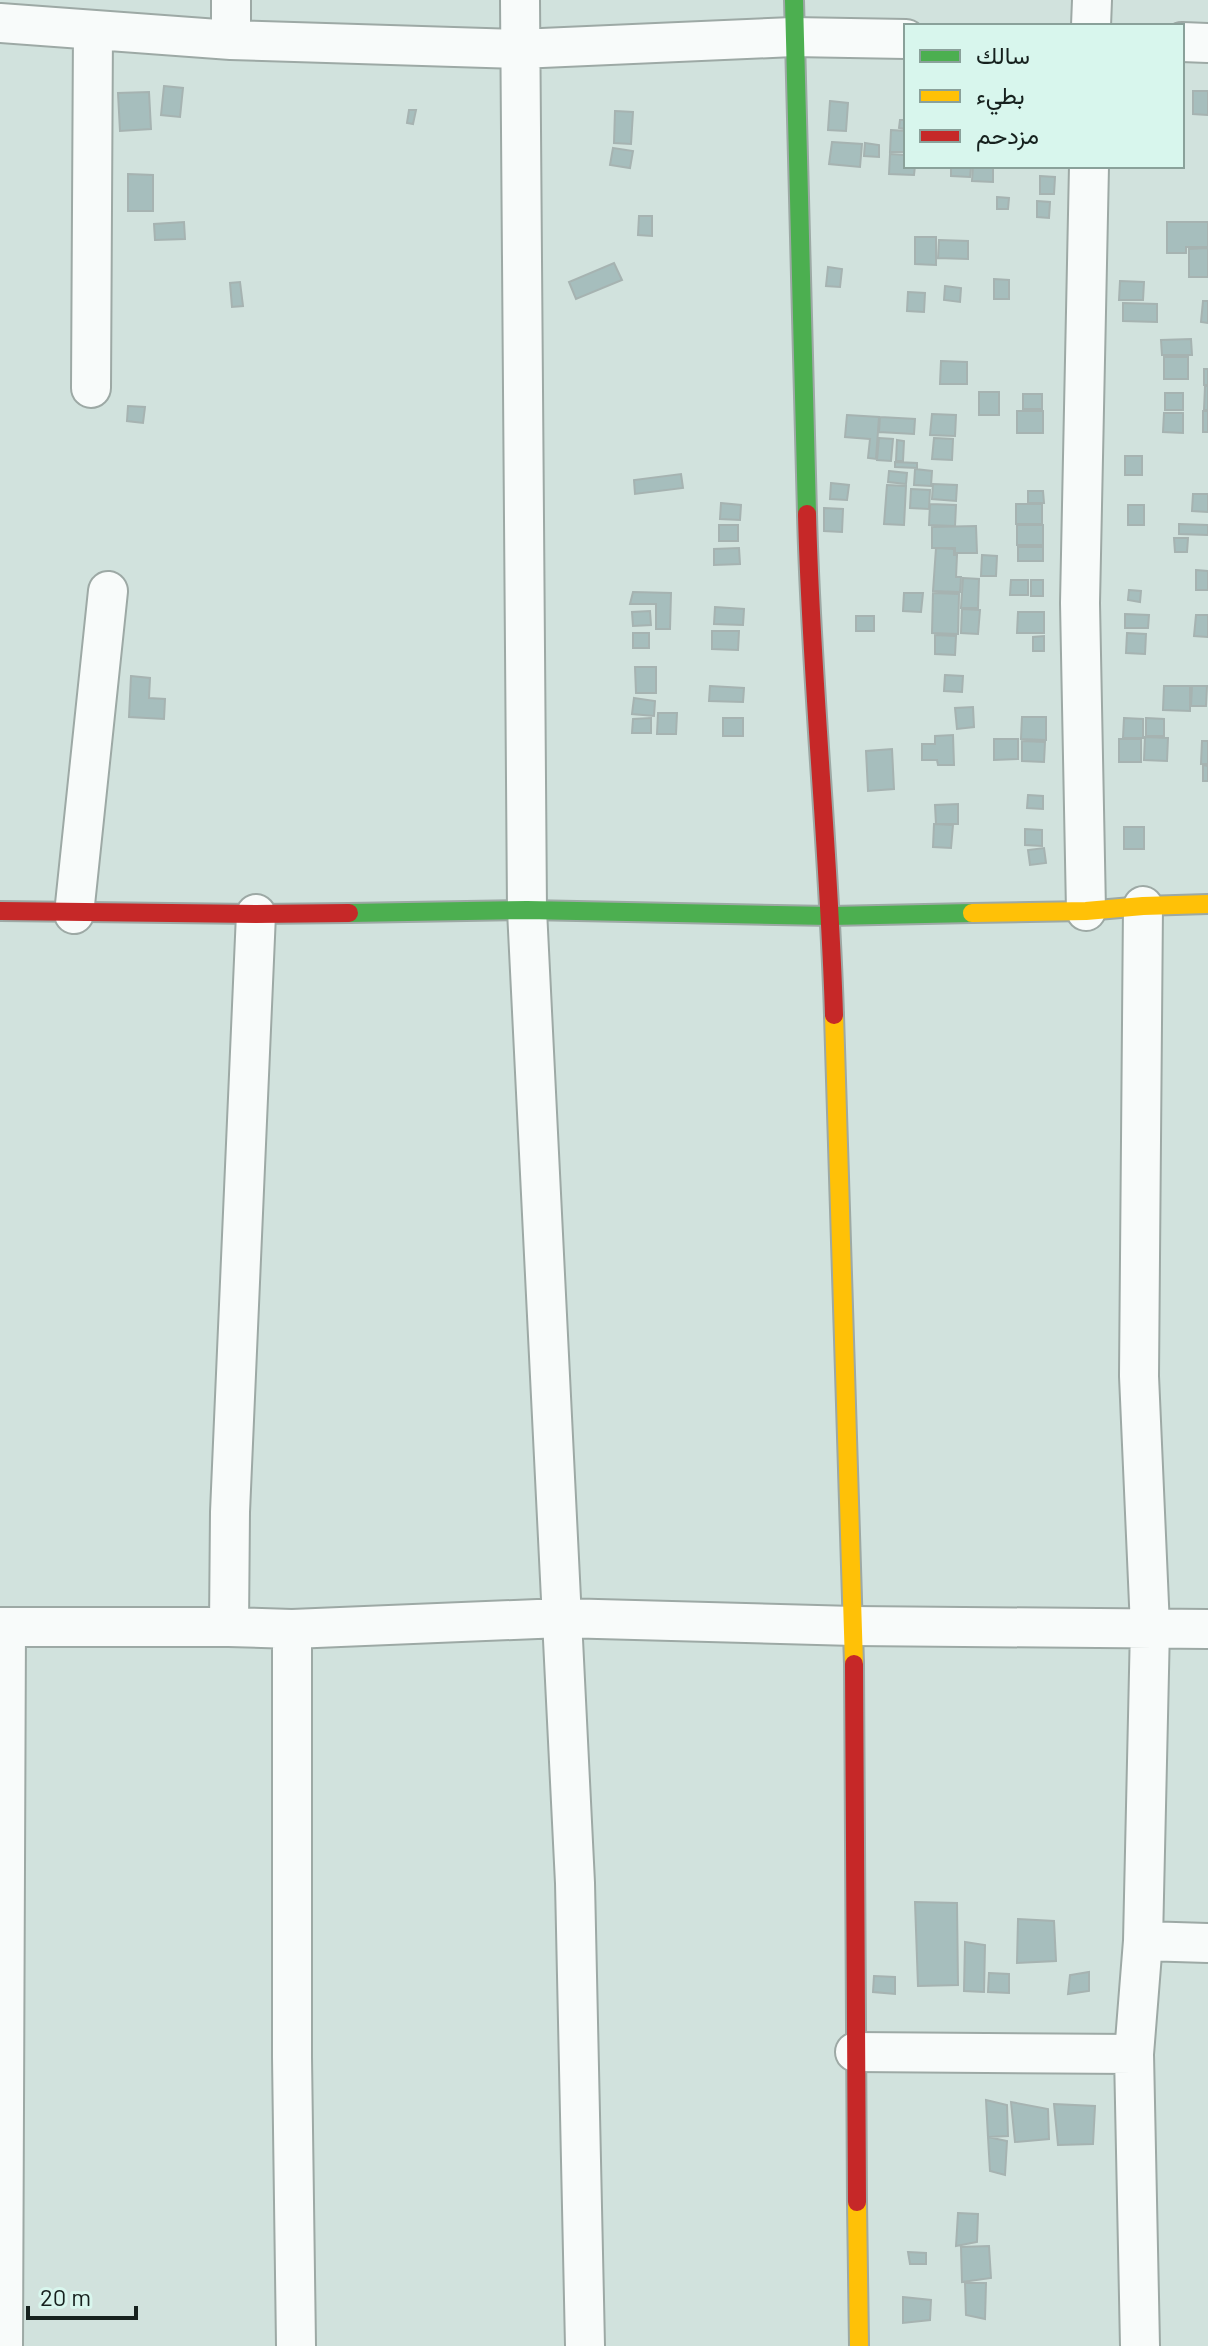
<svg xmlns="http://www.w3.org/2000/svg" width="1208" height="2346" font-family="Barlow,Vazirmatn,sans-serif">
<rect width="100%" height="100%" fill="#d1e2dd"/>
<path fill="#a6bebd" stroke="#a6b3b1" stroke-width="2" d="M164 86 183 88 180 117 161 115Z
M1193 91H1208V115L1193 114Z
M149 92 151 129 120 131 118 93Z
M830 101 848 103 846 131 828 130Z
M409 110H416L413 124 407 123Z
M615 111 633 112 631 144 614 143Z
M900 120H906V129L899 128Z
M891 130 906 131V152H890Z
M832 142 862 144 860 167 829 164Z
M865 143 879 145V157L864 156Z
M613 148 633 151 630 168 610 165Z
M890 154 906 155V166H915L914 175 889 174Z
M951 166H971L970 177 951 176Z
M973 166H993V182L972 181Z
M128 174 153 175V211H128Z
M1040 176 1055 177 1054 194H1040Z
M997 197 1009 198 1008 209H997Z
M1037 201 1050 202 1049 218 1037 217Z
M639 216H652V236L638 235Z
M184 222 185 239 155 240 154 224Z
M1167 222H1208V247H1186V253H1167Z
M915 237H936V265L915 264Z
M939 240 968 241V259L938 258Z
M1208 248V277H1189V249Z
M614 263 622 280 576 299 569 282Z
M828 267 842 269 840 287 826 286Z
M994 279 1009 280V299H994Z
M1120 281 1144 282 1143 300H1119Z
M240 282 243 306 232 307 230 283Z
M945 286 961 288 960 302 944 300Z
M908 292 925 293 924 312 907 311Z
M1203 301H1208V323L1201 322Z
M1123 303 1157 304V322L1123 321Z
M1191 339 1192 355H1162L1161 340Z
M1164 357H1188V379H1164Z
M941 361 967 362V384H940Z
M1204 369H1208V385H1204Z
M1205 386H1208V410H1204Z
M979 392H999V415H979Z
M1165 393H1183V410H1165Z
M1023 394H1042V409H1023Z
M128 406 145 407 143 423 127 421Z
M1017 411H1043V433H1017Z
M1203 411H1208V432H1203Z
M1164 413H1183V433L1163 432Z
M932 414 956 415 955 436 930 435Z
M847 415 879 417 876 459 868 458 870 439 845 437Z
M880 417 915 419 914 434 879 432Z
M879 438 893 439 891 461 877 460Z
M934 438 953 439 952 460 932 459Z
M897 440 904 441 903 461H896Z
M1125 456H1142V475H1125Z
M895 462 917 463V468L895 467Z
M915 469 932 471 931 486 914 485Z
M889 471 907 473 906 484 888 482Z
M681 474 683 488 635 494 634 480Z
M831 483 849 485 847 500 830 499Z
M933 484 957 485 956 501 932 499Z
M887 485 906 486 904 525 884 524Z
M911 489 930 490 929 509 910 508Z
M1028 491H1043L1044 503H1028Z
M1193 494H1208V512L1192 511Z
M721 503 741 505 740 520 720 519Z
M930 504 956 505 955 526 929 525Z
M1016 504H1042V524H1016Z
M1128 505H1144V525H1128Z
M824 508 843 509 842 532 824 531Z
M1179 524 1208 525V535L1179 534Z
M719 525H738V541H719Z
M1017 525H1043V545H1017Z
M976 526 977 553H955V548H932V527Z
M1174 538H1188L1187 552H1175Z
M1018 547H1043V561H1018Z
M739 548 740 564 714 565V549Z
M936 548 954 549V555H957L956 577H961L960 592 933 591Z
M982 555 997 556 996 576H981Z
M1196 570 1208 571V590H1196Z
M963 578 979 579 978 608H961Z
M1011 580H1028V595H1010Z
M1031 580H1043V596H1031Z
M1129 590 1141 591 1140 602 1128 600Z
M633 592 671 593 670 629H656V604H630Z
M904 593H923L921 612 903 611Z
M933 593 959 594 958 634 932 633Z
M715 607 744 609 743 625 714 624Z
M962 609 980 610 978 634 961 633Z
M650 611 651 625 633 626 632 612Z
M1018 612H1044V633H1017Z
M1125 614 1149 615 1148 628H1125Z
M1196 615H1208V637L1194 636Z
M856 616H874V631H856Z
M712 631H739L738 650 712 649Z
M633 633H649V648H633Z
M1127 633 1146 634 1145 654 1126 653Z
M935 635 956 636 955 655 935 654Z
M1044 636V651H1033V637Z
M635 667H656V693H636Z
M945 675 963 676 962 692 944 691Z
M131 676 150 678 149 698 165 699 164 719 129 717Z
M710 686 744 688 743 702 709 701Z
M1164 686H1190V711L1163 710Z
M1192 686H1207L1206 706H1191Z
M634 698 655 701 654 716 632 714Z
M973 707 974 727 957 729 955 708Z
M658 713H677L676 734H657Z
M1022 717H1046V740L1021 739Z
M651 718V733H632L633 719Z
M723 718H743V736H723Z
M1124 718 1143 719V738H1123Z
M1146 718 1164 719V736H1146Z
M953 735 954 765H938L937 760H922V744H935V736Z
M1145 737 1168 738 1167 761 1144 760Z
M994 739H1018V759L994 760Z
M1119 739H1141V762H1119Z
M1022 741 1045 742 1044 762 1022 761Z
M1202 741H1208V764H1201Z
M892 749 894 789 868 791 866 751Z
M1203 765 1208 766V781H1203Z
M1028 795 1043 796V809L1027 808Z
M958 804V824H936L935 805Z
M934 824 953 825 951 848 933 847Z
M1124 827H1144V849H1124Z
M1025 829 1042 830V846L1025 845Z
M1044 848 1046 863 1030 865 1028 850Z
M915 1902 957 1903 958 1985 918 1986Z
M1018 1919 1054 1921 1056 1961 1017 1963Z
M965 1942 985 1945 984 1992 964 1991Z
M1089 1972V1991L1068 1994 1070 1975Z
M989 1973 1009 1974V1993L988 1992Z
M874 1976 895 1977V1994L873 1992Z
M986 2100 1007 2105 1008 2136 988 2137Z
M1011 2102 1048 2109 1049 2139 1015 2142Z
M1054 2104 1095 2106 1093 2144 1058 2145Z
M988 2137 1007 2141 1005 2175 990 2171Z
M958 2213 978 2214 977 2242 956 2246Z
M989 2246 991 2278 962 2282 961 2247Z
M908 2252 926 2253V2264H910Z
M965 2283H986L985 2319 966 2315Z
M903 2297 931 2300 930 2320 903 2323Z"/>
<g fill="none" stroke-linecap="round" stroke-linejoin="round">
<defs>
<path id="street" d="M520 0 527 910 575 1883 585 2346
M0 23 231 40 519 49 793 37 906 39
M1091 26 1092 0
M231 40V0
M1182 42 1208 43
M91 388 93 30
M1086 911 1080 603 1089 166
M74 914 108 591
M0 1627H229L292 1629 561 1618 854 1626 1208 1629
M229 1627 230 1512 256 914
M292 1629V2057L296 2346
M1143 1941 1208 1943
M855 2052 1134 2054
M3 2346 6 1627
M1140 2346 1134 2054 1143 1941 1150 1627 1139 1376 1143 906"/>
<path id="fast" d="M794 0 807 514
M349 913 527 910 831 916 972 913"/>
<path id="slow" d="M972 913 1086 911 1143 906 1208 904
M834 1015 854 1664
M857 2202 859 2346"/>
<path id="jam" d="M807 514C811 681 829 848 834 1015
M0 911 256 914 349 913
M854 1664 857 2202"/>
</defs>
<use href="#street" stroke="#9da9a5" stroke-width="42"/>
<use href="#fast" stroke="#9da9a5" stroke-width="22"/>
<use href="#slow" stroke="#9da9a5" stroke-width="22"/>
<use href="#jam" stroke="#9da9a5" stroke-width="22"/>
<use href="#street" stroke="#f8fbfa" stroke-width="38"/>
<use href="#fast" stroke="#4caf50" stroke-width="18"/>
<use href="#slow" stroke="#ffc107" stroke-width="18"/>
<use href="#jam" stroke="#c62828" stroke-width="18"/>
</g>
<rect x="904" y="24" width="280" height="144" fill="#d8f6ed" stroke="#8aa19a" stroke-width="2"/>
<rect x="920" y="50" width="40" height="12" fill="#4caf50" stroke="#8aa19a" stroke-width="2"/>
<text x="976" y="64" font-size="24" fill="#16211e">سالك</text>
<rect x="920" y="90" width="40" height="12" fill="#ffc107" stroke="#8aa19a" stroke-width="2"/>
<text x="976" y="104" font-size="24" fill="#16211e">بطيء</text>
<rect x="920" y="130" width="40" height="12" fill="#c62828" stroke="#8aa19a" stroke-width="2"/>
<text x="976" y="144" font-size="24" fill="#16211e">مزدحم</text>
<path d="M28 2306v12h108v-12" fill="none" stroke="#16211e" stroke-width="4"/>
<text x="40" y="2306" font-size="24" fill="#16211e" stroke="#d8f6ed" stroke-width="6" paint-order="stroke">20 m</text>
</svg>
